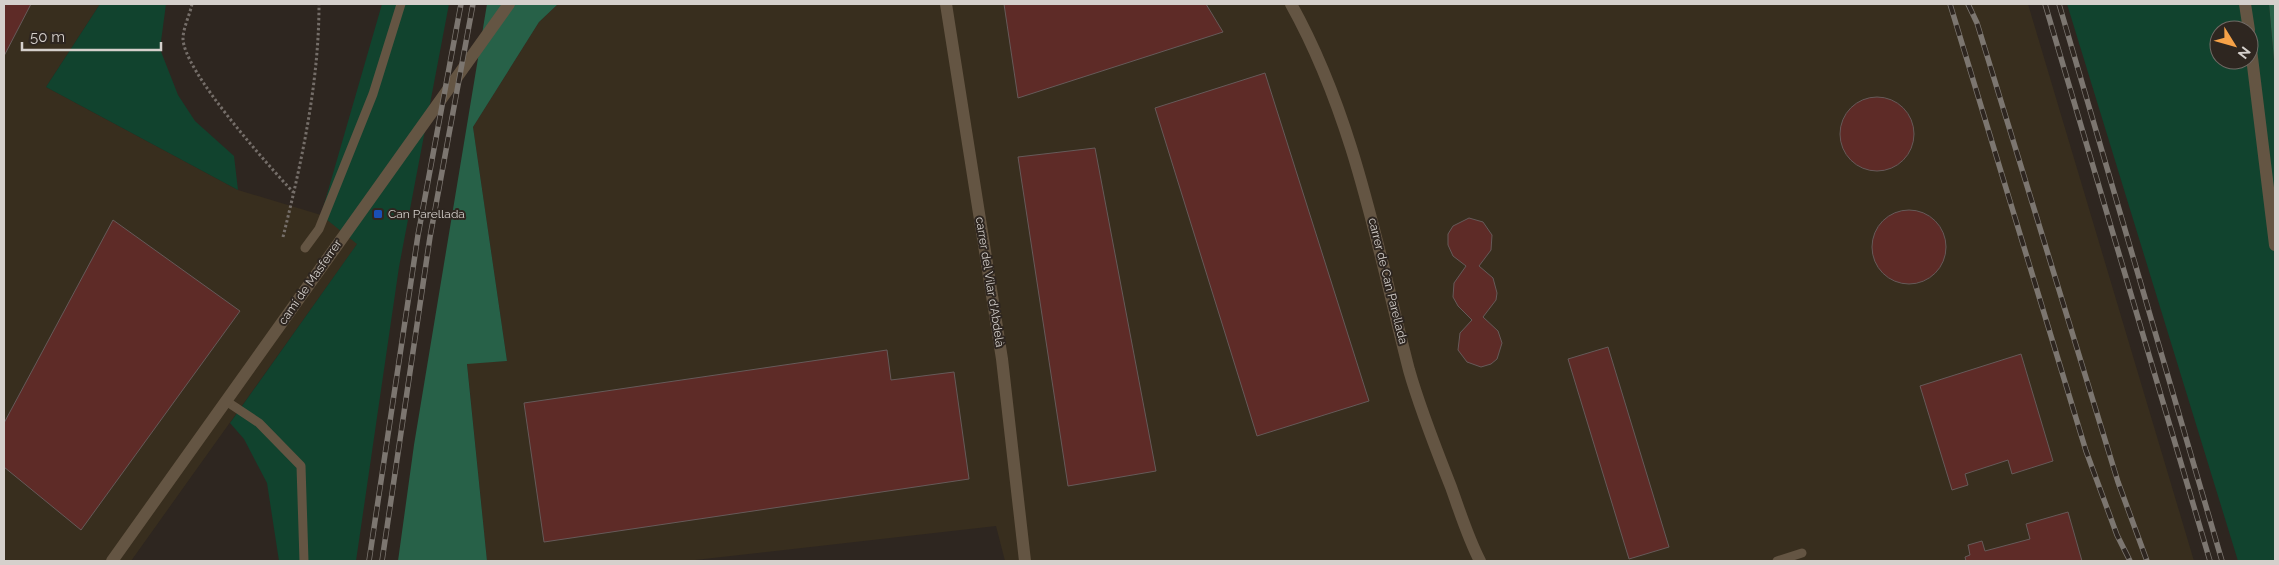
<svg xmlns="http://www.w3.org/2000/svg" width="2279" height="565" font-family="Raleway,sans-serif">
<rect width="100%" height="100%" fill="#2e2620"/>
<path fill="#382e1e" d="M4 4H100L46 87 238 190 321 215 358 243 131 561H4Z
M558 4H2028L2194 561H1005L996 526 686 561H487L467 363 507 361 473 127 539 22Z"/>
<path fill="#11432e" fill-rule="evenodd" d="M100 4H166L160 49 178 95 195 121 234 156 238 190 46 87Z
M382 4H449L399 267 356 561H279L267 483 244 439 230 423 357 244 321 215Z
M2067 4H2269L2275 71V561H2238ZM2219 30H2249V60H2219Z"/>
<path fill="#276148" d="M487 4H558L539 22 473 127 507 361 467 364 487 561H398L414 445Z
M2269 4H2275V71Z"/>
<path fill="#5e2b27" stroke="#665a59" d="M4 4H31L4 56Z
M1004 4H1206L1223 32 1018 98Z
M1265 73 1369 401 1257 436 1155 108Z
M1840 134a37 37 0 1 1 74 0a37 37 0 1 1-74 0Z
M1095 148 1156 471 1068 486 1018 157Z
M1872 247a37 37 0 1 1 74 0a37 37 0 1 1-74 0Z
M1469 218 1483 222 1492 235 1491 250 1479 266 1493 278 1497 293 1496 300 1483 317 1498 331 1502 343 1497 359 1491 364 1481 367 1467 362 1458 350 1460 333 1472 320 1458 306 1453 297 1454 283 1466 266 1453 256 1448 245V234L1453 226Z
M113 220 240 311 81 530 4 467V423Z
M1608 347 1669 547 1629 559 1568 359Z
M887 350 891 380 954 372 969 479 544 542 524 403Z
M2021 354 2053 461 2012 474 2008 460 1965 474 1968 485 1952 490 1920 386Z
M2068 512 2082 561H1966L1965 557 1970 555 1968 545 1982 541 1985 551 2030 539 2026 524Z"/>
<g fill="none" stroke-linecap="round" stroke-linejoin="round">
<path stroke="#756e69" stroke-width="3" stroke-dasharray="2.5 2.5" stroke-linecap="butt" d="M192 4C190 14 184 26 183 37 181 69 270 167 293 192
M283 237C302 161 319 82 319 4"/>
<path stroke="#645543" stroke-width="9" d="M305 248 319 229 373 94 401 4
M226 401 259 423 301 466 304 561
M1777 561 1802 553"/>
<path stroke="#645543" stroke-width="12" d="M946 4 1002 359 1025 561
M1291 4C1354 117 1377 246 1409 370 1420 409 1436 449 1451 487 1460 512 1468 538 1480 561
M2245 4 2249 30
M2249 33 2275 245
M112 561 509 4"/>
<defs>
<path id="rail" d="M1950 4 2086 451 2117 535 2130 561
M1968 4 1977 23 2118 482 2147 561
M2045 4 2210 561
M2059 4 2222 561
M369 561 418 235 461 4
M382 561 430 237 473 4"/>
</defs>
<use href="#rail" stroke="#7c7670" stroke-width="5.5"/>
<use href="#rail" stroke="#2e2620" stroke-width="4" stroke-dasharray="11" stroke-linecap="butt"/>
</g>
<rect fill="#1a4fb4" stroke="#2e2620" stroke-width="2" x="373" y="209" width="10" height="10" rx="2.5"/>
<g text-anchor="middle" stroke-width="4" stroke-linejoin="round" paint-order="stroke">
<g font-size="12" fill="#d5d0cc" stroke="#2e2620" text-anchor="start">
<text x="388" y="218">Can Parellada</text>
</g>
<g font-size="12" fill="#d5d0cc" stroke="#2e2620">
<text transform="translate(1388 281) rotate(76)" y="4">carrer de Can Parellada</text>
<text transform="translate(310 282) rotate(-55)" y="4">camí de Masferrer</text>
<text transform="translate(990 282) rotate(81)" y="4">carrer del Vilar d'Abdelà</text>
</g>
</g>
<rect width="2279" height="565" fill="none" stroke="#d5d0cc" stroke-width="10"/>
<g transform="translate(2234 45) rotate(127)"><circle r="24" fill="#2e2620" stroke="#716a65"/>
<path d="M0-4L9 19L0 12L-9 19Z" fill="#f6a248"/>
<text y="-8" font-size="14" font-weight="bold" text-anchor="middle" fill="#d5d0cc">N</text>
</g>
<path d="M22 42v8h139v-8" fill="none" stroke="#d5d0cc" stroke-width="2.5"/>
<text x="30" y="42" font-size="15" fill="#d5d0cc" stroke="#2e2620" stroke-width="4" paint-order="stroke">50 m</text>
</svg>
